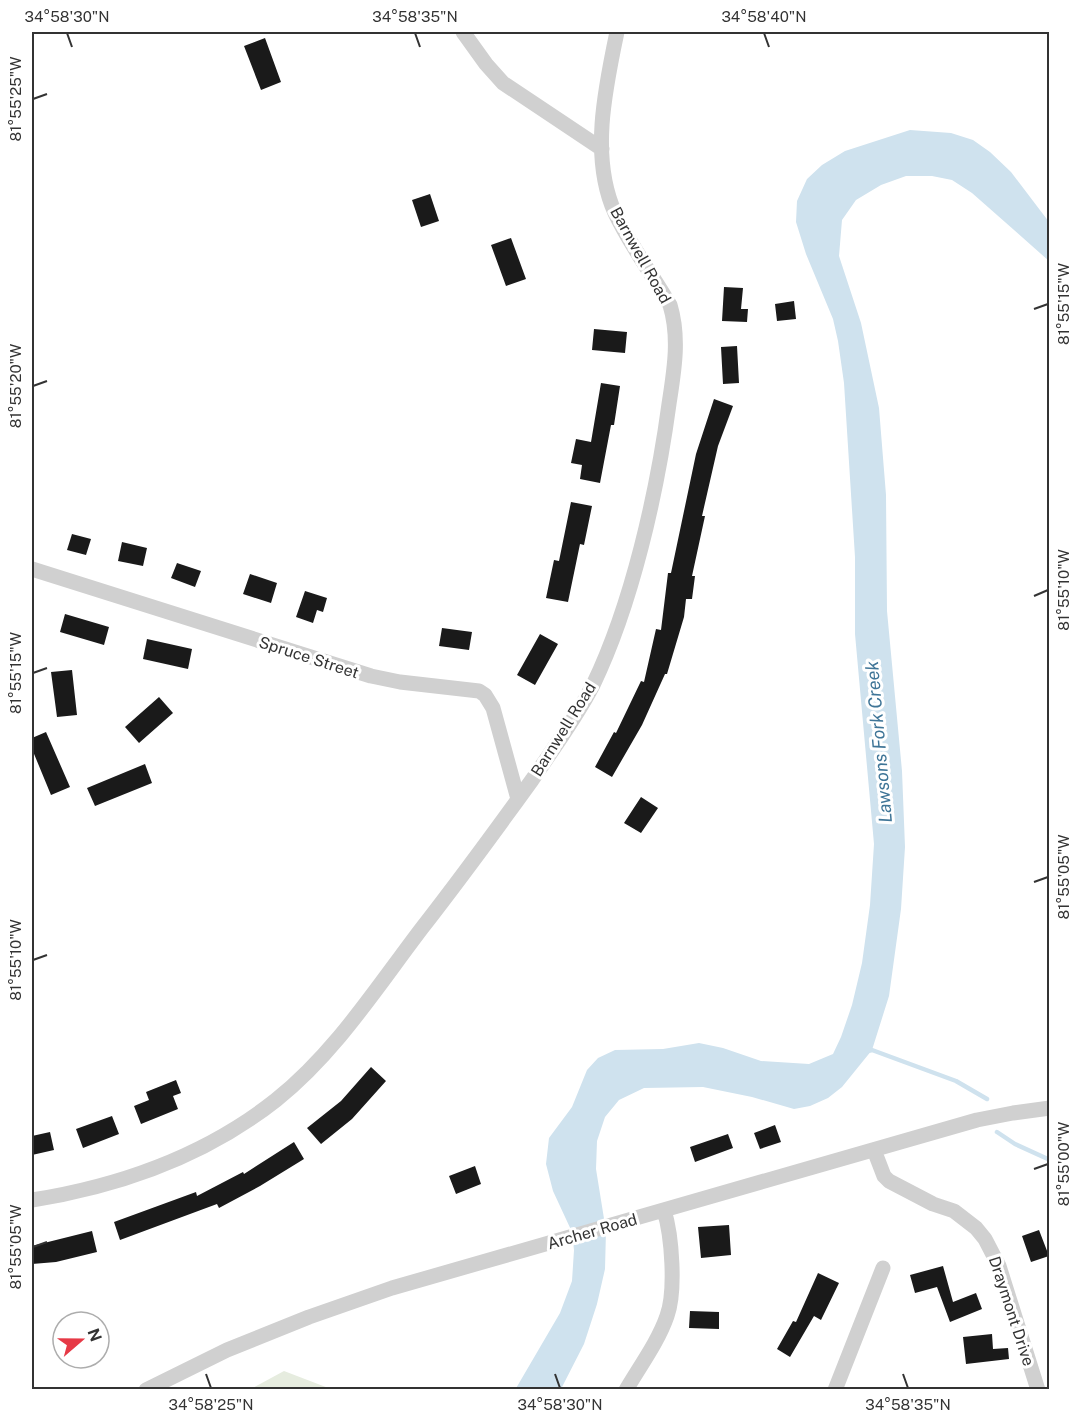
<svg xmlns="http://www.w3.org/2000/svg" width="1081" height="1421" font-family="'Public Sans',sans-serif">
<rect width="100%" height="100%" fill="#fff"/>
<path fill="#e6ecdf" d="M284 1371 331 1389H251Z"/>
<path fill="#cfe2ee" d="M910 130 951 133 973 140 990 152 1011 172 1049 222V261L972 193 952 180 932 176H906L881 185 856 200 842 220 839 256 861 323 879 408 886 495 887 611 902 771 905 847 901 909 889 996 872 1050 842 1087 828 1098 810 1106 794 1109 752 1097 703 1087 644 1088 619 1100 605 1117 597 1141 596 1169 606 1231 605 1269 597 1304 584 1344 561 1389 515 1390 560 1313 572 1281 574 1250 572 1232 553 1191 546 1164 549 1138 572 1107 587 1070 598 1058 615 1050 663 1049 699 1043 723 1048 761 1061 809 1064 833 1054 841 1037 852 1005 862 963 870 905 874 844 855 634V557L844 383 838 341 833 319 806 254 796 222 797 201 807 179 822 165 845 151Z"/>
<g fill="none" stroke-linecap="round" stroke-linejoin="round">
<path stroke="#cfe2ee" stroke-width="4.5" d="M868 1051 872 1050 956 1081 987 1099
M997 1132 1015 1144 1050 1160"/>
</g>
<path fill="#1a1a1a" d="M265 38 281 82 261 90 244 46Z
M430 194 439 221 421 227 412 200Z
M511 238 526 279 506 286 491 245Z
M724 287 743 288 741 309H748L747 322 722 321Z
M794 301 796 319 777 321 775 304Z
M594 329 627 332 625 353 592 350Z
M737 346 739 383 723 384 721 347Z
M601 383 620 386 614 425H611L600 483 580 479 582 465 571 463 576 439 591 442Z
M714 399 733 406 718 446 702 516H705L692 576H695L692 599H686L684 617 667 674H665L642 725 612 777 595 767 614 732 616 733 641 681 644 682 656 629 661 630 668 573H671L696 454Z
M571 502 592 506 584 545 580 544 568 602 546 598 554 560 559 561Z
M72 534 91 539 86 555 67 550Z
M122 542 147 548 143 566 118 561Z
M177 563 201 571 195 587 171 578Z
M250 574 277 583 271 603 243 594Z
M305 591 327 598 323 612 317 610 313 623 296 617Z
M65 614 109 627 104 645 60 632Z
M442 628 472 632 469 650 439 646Z
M540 634 558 644 535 685 517 675Z
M147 639 192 649 188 669 143 659Z
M72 670 77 715 57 717 51 672Z
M159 697 173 713 139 743 125 727Z
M46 732 70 787 51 795 32 749V738Z
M145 764 152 783 95 806 87 788Z
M641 797 658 808 641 833 624 823Z
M371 1067 386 1081 352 1119 321 1144 307 1128 341 1101Z
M176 1080 181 1093 173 1096 178 1109 141 1124 134 1106 149 1100 146 1092Z
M112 1116 119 1134 83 1148 76 1129Z
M775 1125 781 1142 760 1149 754 1133Z
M50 1132 54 1150 32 1155V1136Z
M728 1134 733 1148 695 1162 690 1147Z
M294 1142 304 1159 260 1186 219 1208 217 1204 120 1240 114 1222 196 1192 197 1196 243 1172 244 1174Z
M475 1166 481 1184 456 1194 449 1176Z
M729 1225 731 1255 701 1258 698 1227Z
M1039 1230 1049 1256 1031 1262 1022 1236Z
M92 1231 97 1252 56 1262 32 1264V1246Z
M943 1266 953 1302 976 1293 982 1309 950 1322 937 1287 915 1293 910 1275Z
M818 1273 839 1283 821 1320 814 1316 790 1357 777 1349 793 1321 796 1322Z
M690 1311 719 1312V1329L689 1328Z
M992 1334 993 1349 1008 1348 1009 1359 966 1364 963 1337Z"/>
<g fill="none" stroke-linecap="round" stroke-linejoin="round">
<path stroke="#d0d0d0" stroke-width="15" d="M463 32 486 64 503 83 602 149
M32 569 371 676 400 682 479 691 485 695 493 708 518 799
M874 1150 884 1176 889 1181 933 1204 954 1211 976 1228 985 1239 999 1266 1038 1390
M32 1200C120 1186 205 1156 276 1100 335 1053 377 987 422 928 460 879 496 830 532 780 553 749 576 718 593 685 632 604 657 493 669 404 674 371 680 338 670 305 652 274 630 245 615 213 590 158 605 89 617 32
M146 1390 227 1350 309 1317 392 1288 977 1120 1013 1113 1050 1108
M626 1390C640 1366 658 1342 667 1316 676 1291 672 1236 664 1210
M835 1390 883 1268"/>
</g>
<path fill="none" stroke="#333" stroke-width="2" d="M67 33 72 47M415 33 420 47M764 33 769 47M33 99 47 94M1034 309 1048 304M33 386 47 381M1034 596 1048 590M33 673 47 668M1034 882 1048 877M33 960 47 955M1034 1169 1048 1164M33 1247 47 1242M206 1374 211 1388M555 1374 560 1388M903 1374 908 1388"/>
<g text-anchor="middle" stroke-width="6" stroke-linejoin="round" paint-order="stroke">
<g font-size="16" fill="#333" stroke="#fff">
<text transform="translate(641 255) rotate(61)" y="6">Barnwell Road</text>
<text transform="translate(309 657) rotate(18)" y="6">Spruce Street</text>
<text transform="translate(563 729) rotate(-58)" y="6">Barnwell Road</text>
<text transform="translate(592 1231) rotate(-16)" y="6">Archer Road</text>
<text transform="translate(1012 1311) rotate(72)" y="6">Draymont Drive</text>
</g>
<g font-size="18" font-style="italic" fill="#3f7597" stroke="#fff">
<text transform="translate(879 742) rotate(-95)" y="6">Lawsons Fork Creek</text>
</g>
</g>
<rect width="1081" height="1421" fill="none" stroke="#ffffff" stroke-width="66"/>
<g transform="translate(81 1340) rotate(70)"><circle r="28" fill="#ffffff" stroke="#adadad" stroke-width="1.5"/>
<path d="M0-4.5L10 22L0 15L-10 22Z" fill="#e63946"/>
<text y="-9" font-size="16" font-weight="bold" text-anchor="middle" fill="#333333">N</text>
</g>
<rect x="33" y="33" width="1015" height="1355" fill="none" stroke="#333" stroke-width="2"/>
<g font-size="15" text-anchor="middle" fill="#333">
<text x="67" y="22">34°58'30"N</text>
<text x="415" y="22">34°58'35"N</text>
<text x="764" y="22">34°58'40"N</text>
<text transform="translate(16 99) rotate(-90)" y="5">81°55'25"W</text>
<text transform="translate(1064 304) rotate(-90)" y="5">81°55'15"W</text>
<text transform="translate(16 386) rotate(-90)" y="5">81°55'20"W</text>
<text transform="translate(1064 590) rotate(-90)" y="5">81°55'10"W</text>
<text transform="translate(16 673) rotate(-90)" y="5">81°55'15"W</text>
<text transform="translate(1064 877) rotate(-90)" y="5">81°55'05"W</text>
<text transform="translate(16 960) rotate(-90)" y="5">81°55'10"W</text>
<text transform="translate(1064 1164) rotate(-90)" y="5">81°55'00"W</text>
<text transform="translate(16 1247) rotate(-90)" y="5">81°55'05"W</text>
<text x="211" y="1410">34°58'25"N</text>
<text x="560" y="1410">34°58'30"N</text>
<text x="908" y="1410">34°58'35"N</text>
</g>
</svg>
